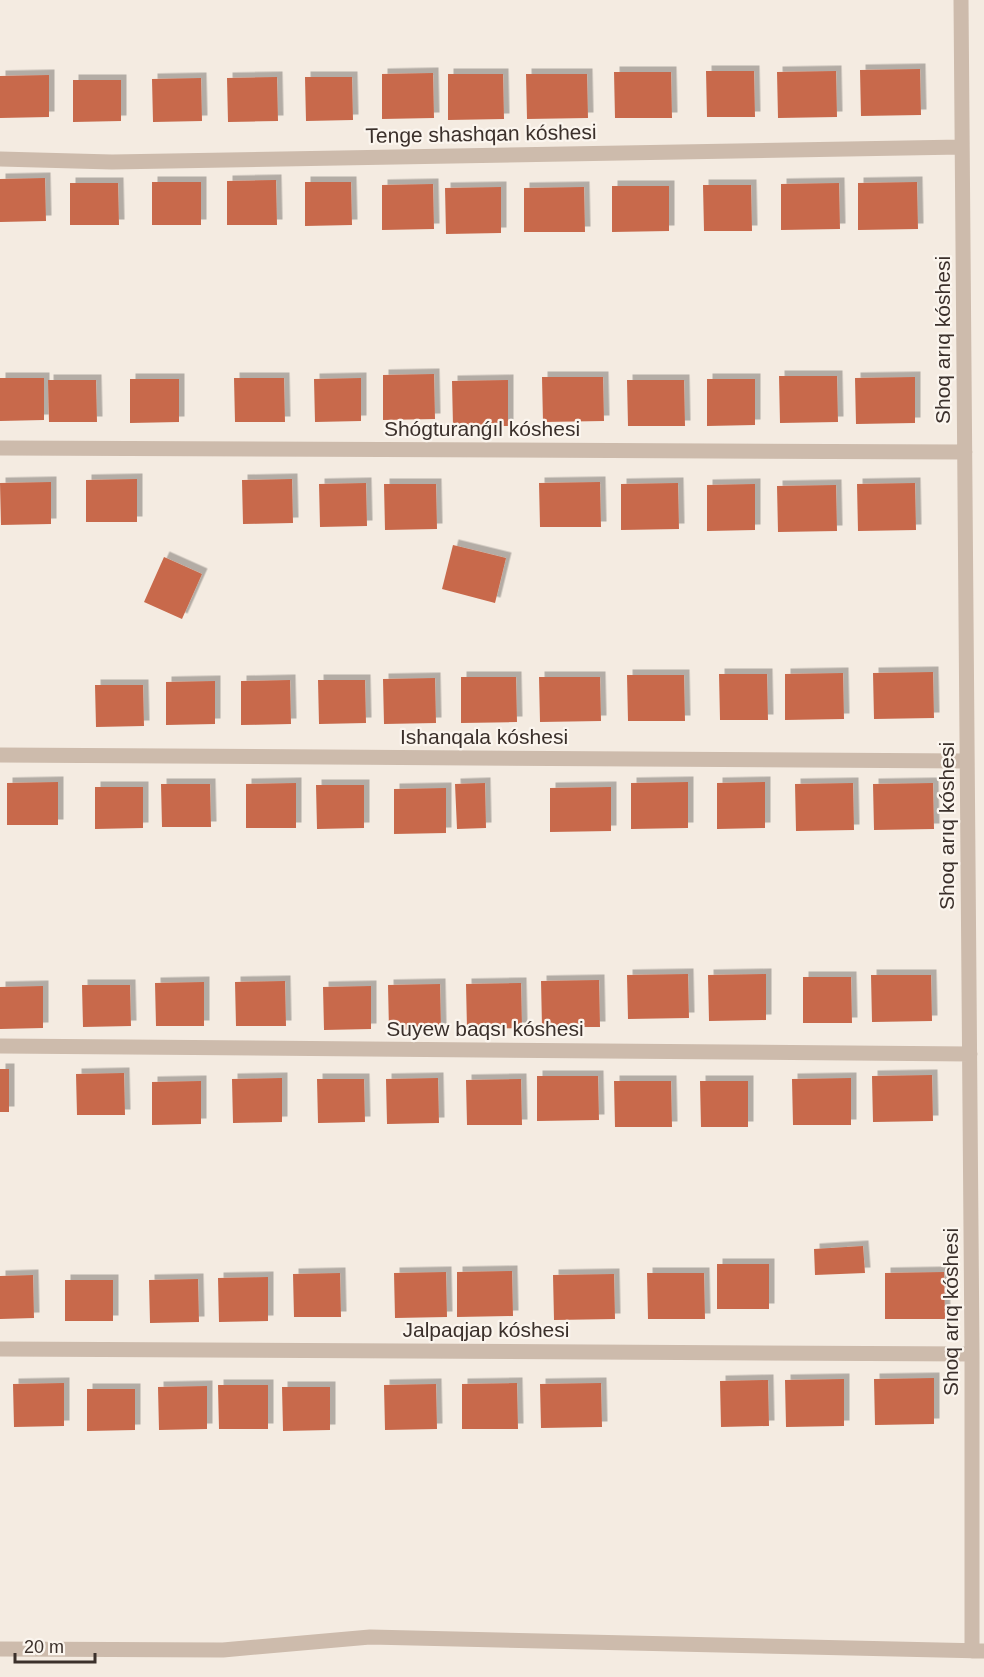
<svg xmlns="http://www.w3.org/2000/svg" width="984" height="1677" font-family="Helvetica,sans-serif">
<defs>
<filter id="shadow"><feDropShadow dx="5.5" dy="-5.5" stdDeviation="0" flood-color="#0004"/></filter>
</defs>
<rect width="100%" height="100%" fill="#f4ebe1"/>
<path fill="#c8694b" filter="url(#shadow)" d="M920 69 921 115 861 116 860 70Z
M706 71H754L755 117H707Z
M836 71 837 117 778 118 777 72Z
M614 72H671L672 118H615Z
M433 73 434 118 382 119V74Z
M448 74H503L504 119 448 120Z
M526 74H587L588 118 527 119Z
M49 75V117L0 118V76Z
M277 77 278 121 228 122 227 78Z
M305 77H352L353 120 306 121Z
M201 78 202 121 153 122 152 79Z
M73 80H121V121L73 122Z
M45 178 46 221 0 222V179Z
M276 180 277 225H227V181Z
M152 182H201V225H152Z
M305 182H351L352 225 305 226Z
M917 182 918 229 858 230V183Z
M70 183H118L119 225H70Z
M839 183 840 229 781 230V184Z
M433 184 434 229 382 230V185Z
M703 185H751L752 231H704Z
M612 186H669V231L612 232Z
M501 187V233L446 234 445 188Z
M584 187 585 232H524V188Z
M434 374 435 419 383 420V375Z
M779 376H837L838 422 780 423Z
M542 377H603L604 421 543 422Z
M915 377V423L856 424 855 378Z
M0 378H44V420L0 421Z
M234 378H284L285 422H235Z
M361 378V421L315 422 314 379Z
M130 379H179V422L130 423Z
M707 379H755V425L707 426Z
M48 380H96L97 422H49Z
M508 380V426H453L452 381Z
M627 380H684L685 426H628Z
M137 479V522H86V480Z
M292 479 293 523 243 524 242 480Z
M51 482V524L1 525 0 483Z
M600 482 601 527H540L539 483Z
M366 483 367 526 320 527 319 484Z
M678 483 679 529 621 530V484Z
M915 483 916 530 858 531 857 484Z
M384 484H436L437 529 385 530Z
M755 484V530L707 531V485Z
M836 485 837 531 778 532 777 486Z
M453 545 506 558 495 603 442 589Z
M164 557 202 574 182 619 144 602Z
M933 672 934 718 874 719 873 673Z
M843 673 844 719 785 720V674Z
M719 674H767L768 720H720Z
M627 675H684L685 721H628Z
M461 677H516L517 722 461 723Z
M539 677H600L601 721 540 722Z
M435 678 436 723 384 724 383 679Z
M290 680 291 724 241 725V681Z
M318 680H365L366 723 319 724Z
M215 681V724L166 725V682Z
M95 685H143L144 726 96 727Z
M58 782V825H7V783Z
M688 782V828L631 829V783Z
M765 782V828L717 829V783Z
M296 783V828H246V784Z
M485 783 486 828 457 829 455 784Z
M853 783 854 830 796 831 795 784Z
M933 783 934 829 874 830 873 784Z
M161 784H210L211 827H162Z
M316 785H364V828L317 829Z
M95 787H143V828L95 829Z
M611 787V831L550 832V788Z
M446 788V833L394 834V789Z
M688 974 689 1018 628 1019 627 975Z
M766 974V1020L709 1021 708 975Z
M871 975H931L932 1021 872 1022Z
M803 977H851L852 1023H803Z
M599 980 600 1027H542L541 981Z
M285 981 286 1026H236L235 982Z
M204 982V1026H156L155 983Z
M521 983 522 1028 467 1029 466 984Z
M440 984 441 1029 389 1030 388 985Z
M82 985H130L131 1026 83 1027Z
M43 986V1028L0 1029V987Z
M371 986V1029L324 1030 323 987Z
M0 1069H9V1112H0Z
M124 1073 125 1115H77L76 1074Z
M932 1075 933 1121 873 1122 872 1076Z
M537 1076H598L599 1120 537 1121Z
M282 1078V1122L233 1123 232 1079Z
M438 1078 439 1123 387 1124 386 1079Z
M851 1078V1125H793L792 1079Z
M317 1079H364L365 1122 318 1123Z
M521 1079 522 1125H467L466 1080Z
M201 1081V1124L152 1125V1082Z
M614 1081H671L672 1127H615Z
M700 1081H748V1127H701Z
M863 1246 865 1273 815 1275 814 1249Z
M717 1264H769V1309H717Z
M512 1271 513 1316 457 1317V1272Z
M446 1272 447 1317 395 1318 394 1273Z
M944 1272 945 1319H885V1273Z
M340 1273 341 1317H294L293 1274Z
M647 1273H704L705 1319H648Z
M614 1274 615 1319 554 1320 553 1275Z
M33 1275 34 1318 0 1319V1276Z
M268 1277V1321L219 1322 218 1278Z
M198 1279 199 1322 150 1323 149 1280Z
M65 1280H113V1321H65Z
M934 1378V1424L875 1425 874 1379Z
M844 1379V1426L786 1427 785 1380Z
M768 1380 769 1426 721 1427 720 1381Z
M64 1383V1426L14 1427 13 1384Z
M517 1383 518 1429H462V1384Z
M601 1383 602 1427 541 1428 540 1384Z
M436 1384 437 1429 385 1430 384 1385Z
M218 1385H268V1429H219Z
M207 1386V1429L159 1430 158 1387Z
M282 1387H330V1430L283 1431Z
M87 1389H135V1430L87 1431Z"/>
<g fill="none" stroke-linecap="round" stroke-linejoin="round">
<path stroke="#cdbbac" stroke-width="15" d="M961 0 972 1354V1651
M0 159 112 162 962 147
M0 448 965 452
M0 755 967 761
M0 1046 970 1054
M0 1349 972 1354
M0 1649 223 1650 370 1637 984 1651"/>
</g>
<g text-anchor="middle" stroke-width="4.5" stroke-linejoin="round" paint-order="stroke">
<g font-size="21" fill="#3b302b" stroke="#fbf5ee">
<text transform="translate(481 134) rotate(-1)" y="7">Tenge shashqan kóshesi</text>
<text transform="translate(943 340) rotate(-90)" y="7">Shoq arıq kóshesi</text>
<text x="482" y="436">Shógturanǵıl kóshesi</text>
<text x="484" y="744">Ishanqala kóshesi</text>
<text transform="translate(947 826) rotate(-90)" y="7">Shoq arıq kóshesi</text>
<text x="485" y="1036">Suyew baqsı kóshesi</text>
<text transform="translate(951 1312) rotate(-90)" y="7">Shoq arıq kóshesi</text>
<text x="486" y="1337">Jalpaqjap kóshesi</text>
</g>
</g>
<path d="M15 1653v9h80v-9" fill="none" stroke="#3b302b" stroke-width="3"/>
<text x="24" y="1653" font-size="18" fill="#3b302b" stroke="#fbf5ee" stroke-width="4.5" paint-order="stroke">20 m</text>
</svg>
